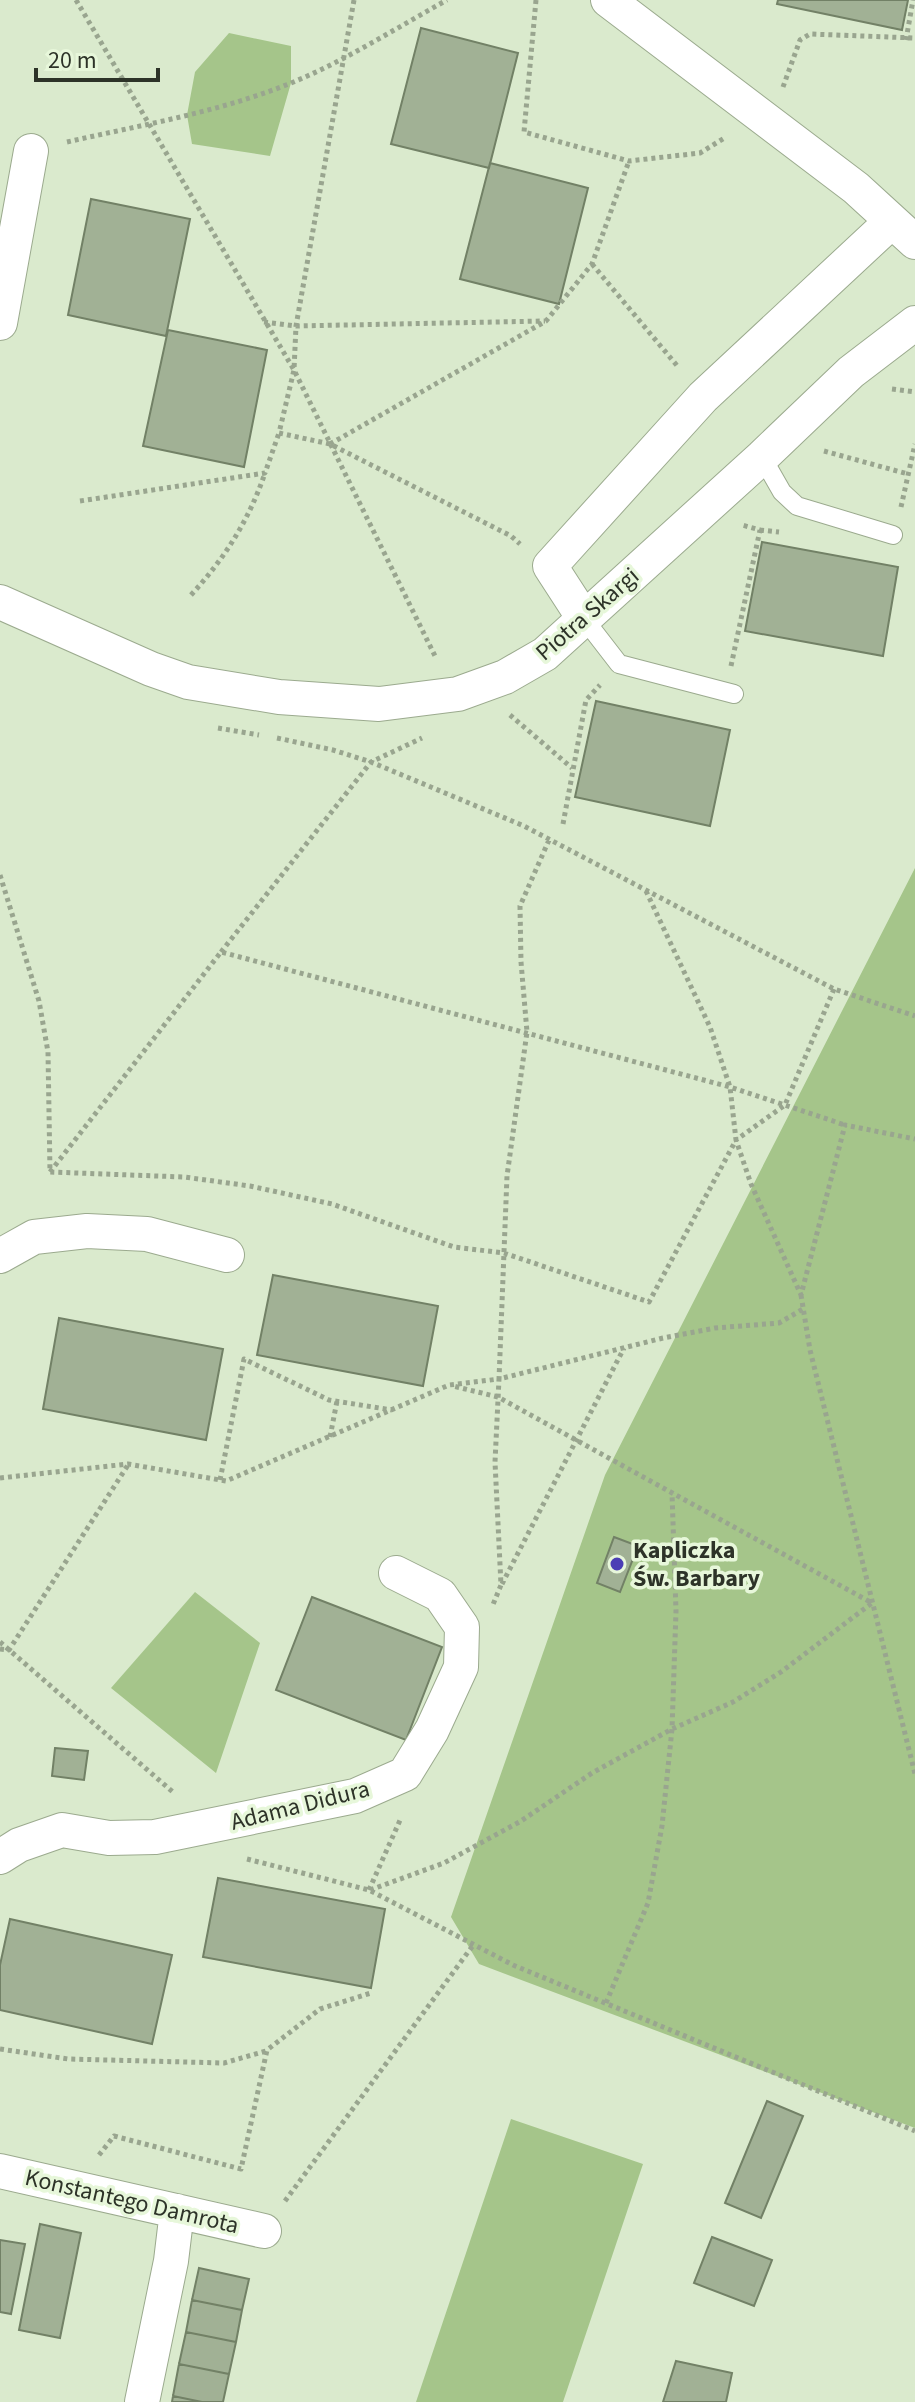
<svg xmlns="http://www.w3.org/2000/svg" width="915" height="2402" font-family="'Source Sans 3',sans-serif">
<rect width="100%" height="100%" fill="#daeacd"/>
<path fill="#a5c58a" d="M229 33 291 46V83L270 156 192 144 187 115 195 72Z
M915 868V2128L479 1964 451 1917 605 1475Z
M195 1592 260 1643 216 1773 111 1688Z
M511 2119 643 2164 563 2402H416Z"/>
<path fill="#a1b195" stroke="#728166" stroke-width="2" d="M778 0H908L902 30 777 4Z
M421 28 518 53 489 168 391 144Z
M490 163 588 188 559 304 460 279Z
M91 199 190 219 166 336 68 315Z
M168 330 267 350 244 467 143 446Z
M762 542 898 567 883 656 745 631Z
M596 701 730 730 710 826 575 797Z
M273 1275 438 1306 423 1386 257 1355Z
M59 1318 223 1349 206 1440 43 1409Z
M614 1537 638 1546 620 1592 597 1583Z
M312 1597 442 1647 406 1740 276 1690Z
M55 1748 88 1751 84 1780 52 1776Z
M218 1878 385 1909 371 1988 203 1957Z
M10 1919 172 1955 152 2044 0 2010V1965Z
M767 2101 803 2116 761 2218 725 2203Z
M40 2224 81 2233 60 2338 19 2330Z
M712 2237 772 2260 754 2306 694 2283Z
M0 2240 25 2244 11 2314 0 2312Z
M199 2268 249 2279 242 2310 192 2300Z
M192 2300 242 2310 236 2342 186 2332Z
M186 2332 236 2342 229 2374 179 2364Z
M676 2361 732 2373 726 2402H663Z
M179 2364 229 2374 223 2402H202L173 2396Z
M173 2396 202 2402H172Z"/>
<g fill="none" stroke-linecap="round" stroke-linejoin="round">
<defs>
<path id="lane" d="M762 457 782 492 797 506 893 535
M585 620 619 664 734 694"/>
<path id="street" d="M608 0 856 188 915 242
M0 323 31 151
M0 602 151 669 188 682 279 697 379 704 458 694 505 677 545 654 762 457 851 372 915 323
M585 620 550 566 703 397 892 221
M0 1256 34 1237 87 1231 147 1234 227 1255
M0 1857 19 1845 62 1830 109 1838 155 1837 355 1796 405 1774 432 1730 461 1667 462 1627 440 1595 396 1573
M0 2171 264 2231
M142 2402 171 2261 177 2211"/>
</defs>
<use href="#lane" stroke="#9baa8e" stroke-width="20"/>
<use href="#street" stroke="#9baa8e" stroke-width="36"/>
<path stroke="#99a58f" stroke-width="5" stroke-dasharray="4 4" stroke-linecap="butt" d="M76 0 294 370 436 658
M354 0 296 326 294 370 279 433 330 444 511 536 520 544
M536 0 524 132 629 161 700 153 726 137
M906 40 913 0
M783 87 800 40 810 34 915 38
M67 142C141 125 220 112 291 83 345 61 396 28 447 0
M592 264 679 368
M264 322 296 326 545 321
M892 389 915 392
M330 444 546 321 592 264 629 161
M824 451 908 474
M80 501 265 473 279 433
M901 507 915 444
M760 530 779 532
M191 595C225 558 249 520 265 473
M731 666 760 530 742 525
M510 715 572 768
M218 728 259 735
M277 738 333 750 371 762 524 826 834 989 915 1016
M563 824 586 700 600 685
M549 840 520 906 521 962 527 1032 507 1176 499 1379 663 1338 715 1328 779 1323 803 1309
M0 875 39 1001 48 1052 50 1172 184 1177 250 1186 332 1204 454 1247 504 1253 649 1302 736 1140 730 1087 710 1027 646 891
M221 952 371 762 422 738
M834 989 785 1105 736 1140 751 1184 801 1295 845 1125 915 1139
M50 1172 221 952 730 1087 845 1125
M801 1295 810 1350 915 1774
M330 1437 337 1401
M0 1478 128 1464 226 1481 449 1385 499 1379 495 1462 501 1585 492 1607
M220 1480 244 1359 329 1400 392 1410
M502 1584 624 1348
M0 1642 174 1793
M0 1649 9 1650 128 1465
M247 1859 369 1890 513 1965 915 2131
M369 1890 401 1818
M370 1890 444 1863 521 1821 592 1773 672 1729 733 1702 781 1672 872 1603 498 1397 453 1386
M606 2003 648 1903 662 1826 672 1729 676 1611 672 1493
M0 2049 68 2059 224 2063 266 2051
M99 2155 114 2136 241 2169 267 2050 320 2009 371 1993
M285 2201 474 1944"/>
<use href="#lane" stroke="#fff" stroke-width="18"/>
<use href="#street" stroke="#fff" stroke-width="34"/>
</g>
<circle fill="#4b3eb5" stroke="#e7f7da" stroke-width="3" cx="617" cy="1564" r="8"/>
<g text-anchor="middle" stroke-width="7" stroke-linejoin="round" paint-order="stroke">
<g font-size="24" fill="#2d3328" stroke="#e7f7da">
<text transform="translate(587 614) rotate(-41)" y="8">Piotra Skargi</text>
<text transform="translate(300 1805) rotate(-14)" y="8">Adama Didura</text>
<text transform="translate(132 2201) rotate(13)" y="8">Konstantego Damrota</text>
</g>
<g font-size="24" font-weight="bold" fill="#2d3328" stroke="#e7f7da" text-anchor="start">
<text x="633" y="1558">Kapliczka<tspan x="633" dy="28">Św. Barbary</tspan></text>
</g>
</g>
<path d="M36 68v12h122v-12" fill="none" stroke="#2d3328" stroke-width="4"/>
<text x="48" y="68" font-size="24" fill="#2d3328" stroke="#e7f7da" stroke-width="6" paint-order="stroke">20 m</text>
</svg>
